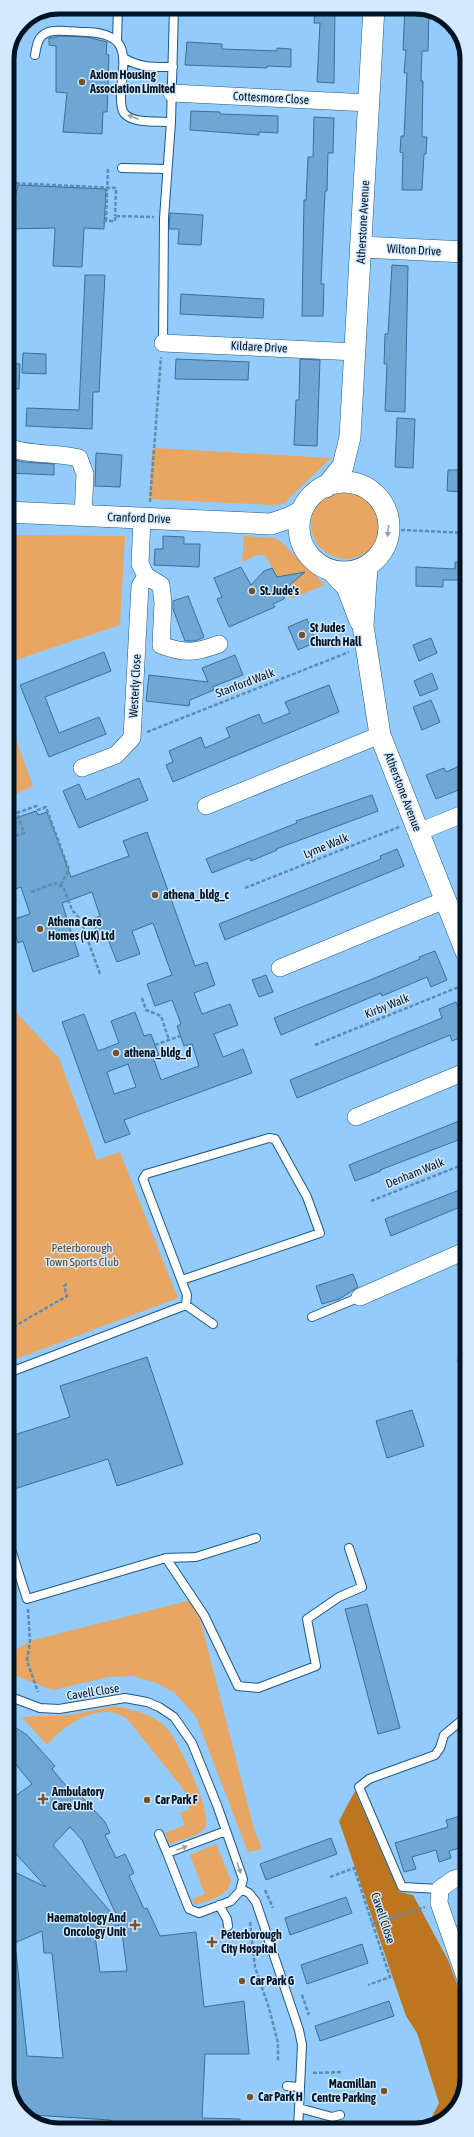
<svg xmlns="http://www.w3.org/2000/svg" width="474" height="2137" font-family="'Asap Condensed',sans-serif">
<rect width="100%" height="100%" fill="#93ccfc"/>
<path fill="#e8a663" d="M157 448 331 458 283 504 272 505 149 499 152 449Z
M311 524a35 35 0 1 1 70 0a35 35 0 1 1-70 0Z
M7 535 125 536 120 625 7 663Z
M244 536 275 538 280 541 325 585 290 599 291 583 277 578 266 556 257 555 242 562Z
M7 715 33 786 7 798Z
M7 1003 59 1058 97 1160 120 1152 178 1298 8 1362Z
M195 1599 254 1829 262 1849 248 1852 196 1717 175 1693 157 1683 133 1676 109 1677 53 1690 8 1673V1654L30 1641Z
M115 1706C134 1710 153 1714 167 1728 178 1740 214 1816 205 1828 198 1837 179 1840 169 1844L165 1833 185 1825 180 1813 190 1809 184 1790 128 1720C102 1699 65 1724 47 1745L22 1717 69 1715Z
M216 1844 231 1880C229 1897 209 1900 195 1905L192 1899 205 1894 190 1855Z"/>
<path fill="#be7520" d="M355 1791 399 1892 413 1895 448 1960 467 2011V2079L454 2112 426 2128 439 2103 417 2033 406 2016 339 1821Z"/>
<path fill="#6ea6d4" stroke="#386e99" fill-rule="evenodd" d="M315 7H335L334 83 317 82 320 23H314Z
M405 7H422L429 11 428 51H422L421 81H423L422 137H427L426 154H424L422 190H402L403 153 400 152 401 136H404L407 73H404L406 50H403Z
M61 36 87 37 107 42 106 54 109 55 107 112H103L102 134 63 132 67 93 56 92V46L49 45V38Z
M187 42 222 44V49L277 51V48L291 49V67L267 66V68L185 65Z
M191 111 220 112V114L278 116V133L259 132V135L190 130Z
M314 117 334 118 333 153H328L327 191H325L321 284H324L323 316H302L304 200H306L308 157H313Z
M18 185 106 189 104 229 84 228 82 267 53 266 55 228 7 229 8 209H16L15 197Z
M170 213 203 215 201 245 178 244 179 229H169Z
M392 265 408 266 405 412 385 411 387 364H384L385 334H388Z
M85 275H105L99 392H93L92 429 26 426 27 408 79 410Z
M181 294 264 299 263 318 180 314Z
M23 353 46 354V374L22 373Z
M176 359 249 362 248 380 175 379Z
M300 359 320 360 317 446 294 445 296 400H299Z
M7 363 20 364 19 389 7 388Z
M397 418 415 419 413 468 395 467Z
M96 453 122 455 120 487 95 486Z
M7 458 23 462 54 464V475L7 473Z
M448 470H466V492L447 491Z
M163 536 184 537V544H200L199 567 154 565 155 549H163Z
M455 562 466 563V580H443V587L416 586V567L455 569Z
M241 567 251 585 264 571 272 568 277 577 305 572 286 588 284 599 273 604 275 607 229 627 217 599 222 597 214 578Z
M188 596 204 637 195 641H185L173 609V601Z
M307 619 316 642 298 650 288 627Z
M431 638 437 653 419 661 413 645Z
M104 652 111 671 45 697 59 733 99 717 106 734 49 757 20 685Z
M235 655 243 675 212 687 214 690 190 700 189 706 146 701 149 675 208 682 202 668Z
M432 673 438 689 420 696 414 681Z
M329 685 339 712 173 782 166 765 173 762 169 751 201 737 205 748 230 737 226 728 259 714 263 724 290 713 285 702Z
M431 700 440 722 422 730 413 707Z
M466 763V787L436 799 426 775 444 768 446 772Z
M139 778 148 800 79 828 63 791 79 784 86 800Z
M372 795 378 811 276 849 277 850 251 861 250 858 212 873 206 859 297 823 296 821Z
M36 811 38 815 47 812 71 877 129 856 123 841 147 832 195 966 207 962 215 985 194 993 202 1014 230 1004 238 1025 214 1034 223 1057 243 1049 252 1073 124 1120 130 1134 105 1143 62 1022 84 1014 98 1051 119 1043 111 1021 135 1012 144 1036 151 1034 155 1045 159 1055 153 1057 161 1080 199 1066 192 1044 184 1046 177 1026 181 1024 172 1000 155 1006 147 984 172 975 153 923 132 931 140 954 117 962 107 937 100 940 96 931 92 919 100 916 92 892 62 903 79 956 33 972 23 941 18 943 11 920 30 914 21 887 7 892V821ZM128 1064 136 1087 114 1094 107 1072Z
M397 849 404 866 225 940 219 924 381 859 380 856Z
M435 951 447 980 431 987 427 977 382 996 381 993 281 1035 274 1018 375 978 420 959 419 957Z
M266 975 273 992 259 997 252 980Z
M456 1002 467 1028V1035L452 1041 450 1035 297 1098 290 1080 442 1018 439 1009Z
M459 1121 466 1137 380 1170 381 1171 355 1181 349 1165Z
M467 1187V1204L391 1236 385 1219Z
M353 1274 358 1287 339 1299 322 1304 316 1286Z
M147 1357 183 1464 117 1486 108 1459 8 1491V1437L70 1417 60 1386Z
M412 1410 424 1446 387 1458 376 1421Z
M367 1604 400 1728 378 1734 345 1609Z
M8 1728 14 1732 16 1728 27 1735 55 1766 52 1769 62 1781 72 1792 75 1789 105 1822 110 1833 105 1835 116 1858 125 1854 134 1873 129 1876 144 1909 147 1908 160 1936 196 1932 204 2007 244 2001 249 2054H205L202 2118 240 2119V2129L110 2130V2120L33 2115V2121L24 2117 8 2088V1952H16L27 2056 63 2058 52 1953H44L42 1931 8 1946V1869L46 1887 8 1845V1791L14 1797 32 1784 8 1755ZM70 1827 82 1840 120 1923 53 1845ZM121 1925 127 1971 100 1972 94 1929Z
M465 1815 467 1833 463 1834 467 1846 449 1851 451 1858 439 1862 436 1850 412 1857 416 1869 404 1872 395 1843 448 1827 446 1820Z
M331 1838 337 1854 266 1880 260 1864Z
M346 1897 352 1913 290 1935 285 1918Z
M362 1944 368 1963 307 1984 301 1965Z
M389 2001 394 2016 320 2041 315 2026Z"/>
<g fill="none" stroke-linecap="round" stroke-linejoin="round">
<defs>
<path id="service" d="M117 40 118 7
M35 55C37 42 39 33 53 31 64 30 76 32 87 32 131 34 124 57 121 92 121 98 120 107 124 113 132 124 158 121 171 122
M124 58C139 68 155 67 173 67
M122 168 167 169
M163 343 164 218 171 122 174 7
M182 1280 320 1233 307 1197 275 1139 269 1138 146 1174 143 1179 187 1295 186 1305
M312 1317 360 1297
M8 1373 186 1305 213 1324
M8 1540 27 1599 166 1558 196 1557 256 1538
M166 1558 204 1615 238 1686 258 1688 316 1666 307 1619 339 1597 362 1587 349 1548
M8 1696 40 1708 59 1709 125 1698 147 1702 159 1707 174 1717 192 1743 217 1805 243 1879 240 1891 231 1901 199 1913 189 1909 167 1853 226 1831
M159 1834 167 1853
M241 1889 249 1893 256 1902 299 2030 302 2045 298 2129
M440 1889 402 1887 359 1787 369 1779 435 1755 440 1748 444 1735 462 1720
M219 1905 227 1919 228 1926
M287 2086 300 2087
M299 2108 332 2117 340 2115"/>
<path id="minor" d="M172 93 369 103
M163 343 356 352
M7 447C30 456 56 452 79 458L85 474 83 516
M142 518 140 564 146 576 161 585 163 603 161 645C185 654 195 653 219 644
M82 768 116 755 132 738 140 586 146 576
M206 806 380 735
M418 832 466 813
M280 968 445 900
M356 1117 467 1071
M360 1297 467 1250
M467 1875 454 1879 440 1889 439 1903 467 1983"/>
<path id="tertiary" d="M361 247 466 252
M299 527a45 45 0 1 1 90 0a45 45 0 1 1-90 0Z
M326 487 343 466 350 437 374 7
M7 512 271 524 289 518 302 511
M367 567 363 626 380 735 466 952
M331 570 347 587 360 621"/>
</defs>
<use href="#service" stroke="#205881" stroke-width="10"/>
<use href="#minor" stroke="#205881" stroke-width="18"/>
<use href="#tertiary" stroke="#205881" stroke-width="22"/>
<path stroke="#5f8baf" stroke-width="2.5" stroke-dasharray="4 2" stroke-linecap="butt" d="M12 163V183L116 188 115 216
M103 221H115V216L154 217
M106 221 108 168
M150 502 161 357
M389 531 404 530 466 533
M147 732 349 652
M7 833 9 838 24 833 17 813 36 806 38 810 46 807 69 870 60 886
M245 888 399 827
M31 892 55 883 63 887 72 910 81 920 86 935
M7 897 15 898
M96 931 86 935 100 974
M142 998 146 1010 161 1016 169 1040
M155 1045 180 1036
M315 1045 466 984
M371 1201 467 1163
M8 1330 67 1296 64 1286 67 1284
M457 1361 467 1357
M28 1609 30 1641 27 1661 38 1692
M330 1877 354 1868 390 1977 368 1985
M265 1890 273 1908
M250 1922 255 1967 269 2008 278 2043V2062
M372 1924 425 1907
M302 1995 309 2015
M313 2073 342 2072"/>
<use href="#service" stroke="#fff" stroke-width="8"/>
<use href="#minor" stroke="#fff" stroke-width="17"/>
<use href="#tertiary" stroke="#fff" stroke-width="21"/>
</g>
<defs><path id="oneway-solid" d="M-6-.8H1V-3.2L6.5 0L1 3.2V.8H-6Z"/></defs>
<g fill="#99a1a7">
<use href="#oneway-solid" transform="translate(133 117) rotate(-157)"/>
<use href="#oneway-solid" transform="translate(388 531) rotate(95)"/>
<use href="#oneway-solid" transform="translate(182 1848) rotate(-21)"/>
<use href="#oneway-solid" transform="translate(239 1868) rotate(71)"/>
</g>
<g fill="#76512c" stroke="#d3e9fd" stroke-width="1.5">
<circle cx="82" cy="82" r="4"/>
<circle cx="252" cy="591" r="4"/>
<circle cx="302" cy="635" r="4"/>
<circle cx="155" cy="895" r="4"/>
<circle cx="40" cy="929" r="4"/>
<circle cx="116" cy="1053" r="4"/>
<path d="M41 1793h4v4h4v4h-4v4h-4v-4h-4v-4h4z"/>
<circle cx="147" cy="1800" r="4"/>
<path d="M133 1919h4v4h4v4h-4v4h-4v-4h-4v-4h4z"/>
<path d="M210 1936h4v4h4v4h-4v4h-4v-4h-4v-4h4z"/>
<circle cx="242" cy="1981" r="4"/>
<circle cx="384" cy="2091" r="4"/>
<circle cx="250" cy="2097" r="4"/>
</g>
<g text-anchor="middle" stroke-width="3" stroke-linejoin="round" paint-order="stroke">
<g font-size="12" font-weight="bold" fill="#001323" stroke="#d3e9fd" text-anchor="start">
<text x="90" y="79">Axiom Housing<tspan x="90" dy="14">Association Limited</tspan></text>
<text x="260" y="595">St. Jude's</text>
<text x="310" y="632">St Judes<tspan x="310" dy="14">Church Hall</tspan></text>
<text x="163" y="899">athena_bldg_c</text>
<text x="48" y="926">Athena Care<tspan x="48" dy="14">Homes (UK) Ltd</tspan></text>
<text x="124" y="1057">athena_bldg_d</text>
<text x="52" y="1796">Ambulatory<tspan x="52" dy="14">Care Unit</tspan></text>
<text x="155" y="1804">Car Park F</text>
<text x="126" y="1922" text-anchor="end">Haematology And<tspan x="126" dy="14">Oncology Unit</tspan></text>
<text x="221" y="1939">Peterborough<tspan x="221" dy="14">City Hospital</tspan></text>
<text x="250" y="1985">Car Park G</text>
<text x="376" y="2088" text-anchor="end">Macmillan<tspan x="376" dy="14">Centre Parking</tspan></text>
<text x="258" y="2101">Car Park H</text>
</g>
<g font-size="12" fill="#001323" stroke="#d3e9fd">
<text transform="translate(271 98) rotate(3)" y="4">Cottesmore Close</text>
<text transform="translate(363 222) rotate(-87)" y="4">Atherstone Avenue</text>
<text transform="translate(414 250) rotate(3)" y="4">Wilton Drive</text>
<text transform="translate(259 347) rotate(3)" y="4">Kildare Drive</text>
<text transform="translate(139 518) rotate(2)" y="4">Cranford Drive</text>
<text transform="translate(245 683) rotate(-21)" y="4">Stanford Walk</text>
<text transform="translate(135 686) rotate(-87)" y="4">Westerly Close</text>
<text transform="translate(403 792) rotate(69)" y="4">Atherstone Avenue</text>
<text transform="translate(326 846) rotate(-22)" y="4">Lyme Walk</text>
<text transform="translate(387 1006) rotate(-22)" y="4">Kirby Walk</text>
<text transform="translate(415 1173) rotate(-22)" y="4">Denham Walk</text>
<text transform="translate(93 1692) rotate(-9)" y="4">Cavell Close</text>
<text transform="translate(383 1918) rotate(72)" y="4">Cavell Close</text>
</g>
<g font-size="12" fill="#614121" stroke="#d3e9fd">
<text x="82" y="1252">Peterborough<tspan x="82" dy="14">Town Sports Club</tspan></text>
</g>
</g>
<path d="M0 0H474V2137H0ZM59 14H415A45 45 0 0 1 460 59V2078A45 45 0 0 1 415 2123H59A45 45 0 0 1 14 2078V59A45 45 0 0 1 59 14Z" fill="#d3e9fd" fill-rule="evenodd"/>
<path fill="none" stroke="#001323" stroke-width="5" d="M59 14H415A45 45 0 0 1 460 59V2078A45 45 0 0 1 415 2123H59A45 45 0 0 1 14 2078V59A45 45 0 0 1 59 14Z"/>
</svg>
